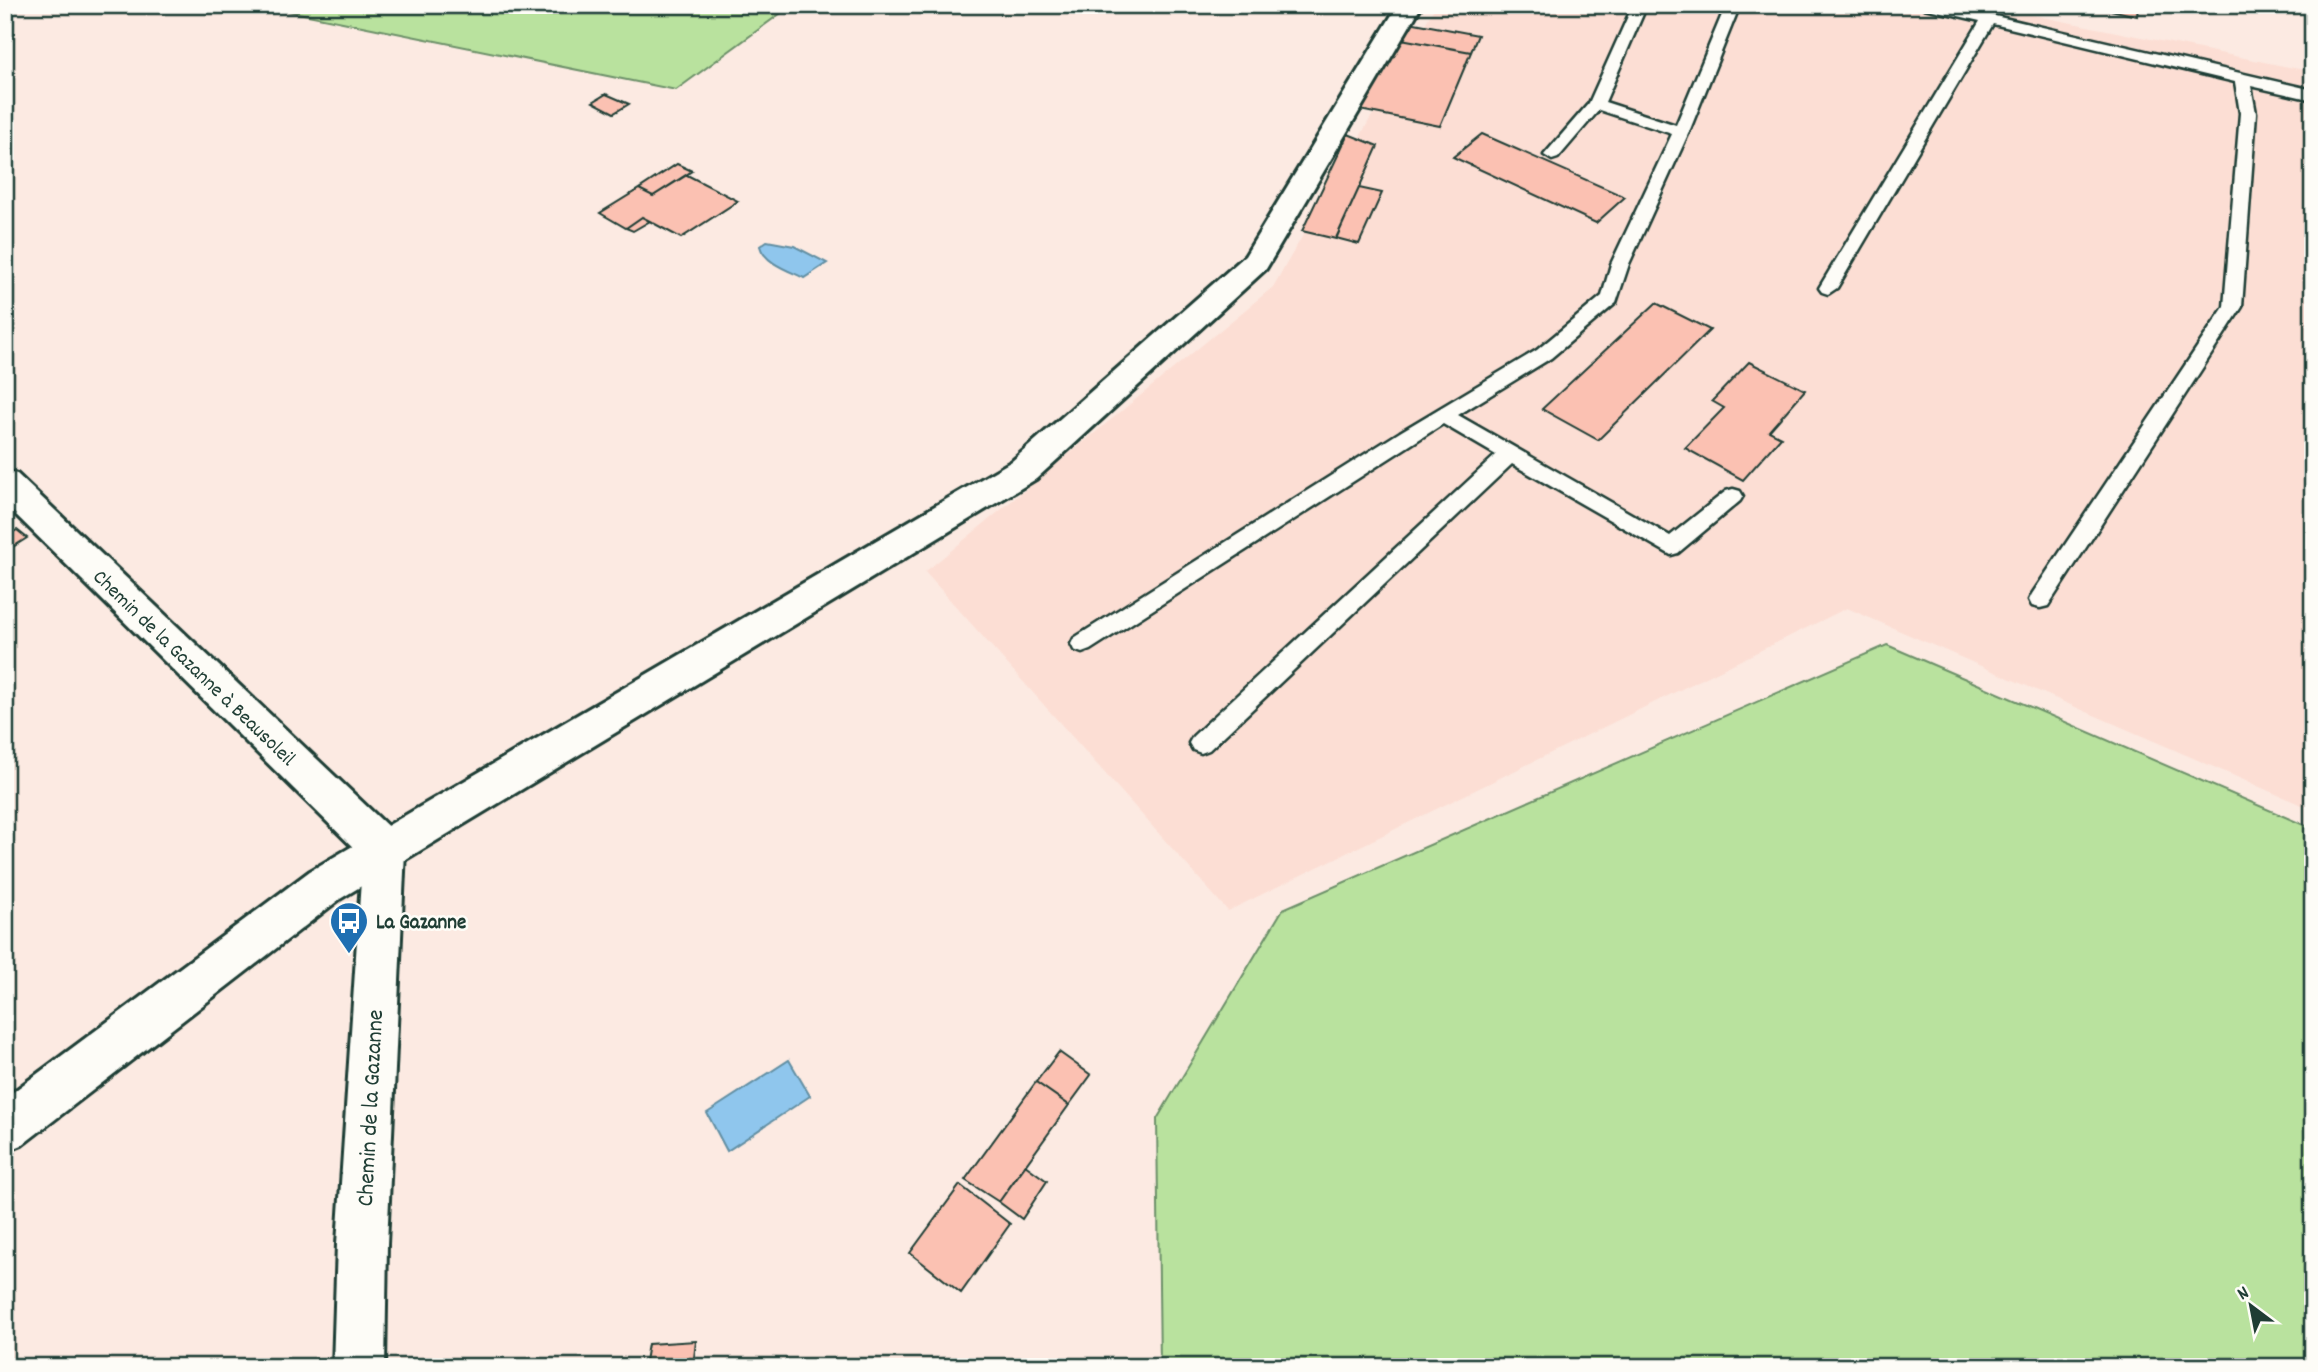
<svg xmlns="http://www.w3.org/2000/svg" width="2318" height="1372" font-family="Dekko,sans-serif">
<rect width="100%" height="100%" fill="#fceae2"/>
<filter id="ink" filterUnits="userSpaceOnUse"><feTurbulence type="fractalNoise" baseFrequency=".0143" numOctaves="2"/><feDisplacementMap in="SourceGraphic" scale="14" xChannelSelector="R" yChannelSelector="G"/><feConvolveMatrix kernelMatrix="1 2 1 2 8 2 1 2 1" color-interpolation-filters="sRGB"/></filter>
<g filter="url(#ink)">
<path fill="#fcded4" d="M1436 5H1984L2313 72V810L1847 608 1228 911 925 572 1273 287Z"/>
<path fill="#b9e29e" stroke="#6c9069" stroke-width="2" d="M259 5H792L676 90Z
M1887 645 2313 829V1367H1160L1157 1119 1283 909Z"/>
<path fill="#8fc6ed" stroke="#628fa3" stroke-width="2" d="M767 241 794 246 827 263 804 278C790 271 764 263 760 246Z
M789 1060 810 1096 727 1151 707 1113Z"/>
<path fill="#fbc1b2" stroke="#1f3d34" stroke-width="2" d="M2103 5 2138 6 2137 16 2102 8Z
M1404 21 1478 35 1471 52 1396 38Z
M1396 38 1471 52 1440 126 1360 110Z
M606 94 629 104 614 113 593 102Z
M1348 134 1378 146 1336 239 1302 231Z
M1482 134 1625 197 1596 223 1453 157Z
M677 164 692 171 653 196 639 189Z
M687 175 738 201 681 238 642 217 626 228 600 213 639 189 653 196Z
M1359 188 1382 193 1359 244 1336 238Z
M642 217 650 221 633 231 626 228Z
M1656 303 1710 330 1598 440 1542 409Z
M1749 362 1805 390 1769 431 1781 437 1743 480 1685 448 1724 408 1712 401Z
M17 530 27 538 5 552V537Z
M1059 1052 1091 1075 1069 1105 1036 1082Z
M1036 1082 1069 1105 999 1202 965 1180Z
M1025 1165 1047 1181 1022 1219 999 1202Z
M960 1185 1010 1224 961 1293 910 1253Z
M696 1341 693 1367H644L648 1344Z"/>
<g fill="none" stroke-linecap="round" stroke-linejoin="round">
<defs>
<path id="service" d="M1633 5H1647L1605 102 1676 125 1726 5H1740L1689 132 1629 264 1616 303 1551 358 1458 415 1670 536 1726 491 1733 489 1740 491 1743 496 1740 501 1678 553 1671 555 1512 464 1209 750 1201 753 1193 750 1189 743 1193 736 1496 455 1443 424 1090 650 1082 653 1074 650 1071 644 1074 638 1400 432 1537 350 1602 296 1611 264 1672 134 1599 110 1558 158 1552 160 1544 155 1589 103Z
M1922 5H1948L2313 90V100L2251 86 2256 113 2242 307 2048 606 2040 608 2032 606 2029 600 2032 594 2224 307 2240 113 2235 82 1993 24 1837 288 1828 294 1822 292 1819 288 1980 21 1924 8Z"/>
<path id="minor" d="M384 831 399 837 405 850 387 1244 385 1367H333L337 1244 363 850 369 837Z"/>
<path id="tertiary" d="M5 471 17 474 399 837 405 850 399 863 384 869 369 863 5 504Z"/>
<path id="secondary" d="M1398 5H1422L1266 269 1036 479 340 899 22 1145 5 1152V1098L310 871 1012 461 1245 256Z"/>
</defs>
<use href="#service" stroke="#1f3d34" stroke-width="5"/>
<use href="#minor" stroke="#1f3d34" stroke-width="6"/>
<use href="#tertiary" stroke="#1f3d34" stroke-width="6"/>
<use href="#secondary" stroke="#1f3d34" stroke-width="6"/>
<use href="#service" fill="#fdfcf7" fill-rule="evenodd"/>
<use href="#minor" fill="#fdfcf7" fill-rule="evenodd"/>
<use href="#tertiary" fill="#fdfcf7" fill-rule="evenodd"/>
<use href="#secondary" fill="#fdfcf7" fill-rule="evenodd"/>
</g>
</g>
<defs>
<symbol id="bus-pin" viewBox="-11 -11 22 30"><path d="M0 17L-7.5 6A9.5 9.5 0 1 1 7.5 6Z" fill="#1f6fb2" stroke="#fdfcf7"/><path d="M-5-6H5V4H4V6H2V4H-2V6H-4V4H-5ZM-3.5-4V0h7V-4ZM-3.5 1.2v1.5H-2V1.2ZM2 1.2v1.5H3.5V1.2Z" fill="#fff"/></symbol>
</defs>
<g fill-rule="evenodd">
<use href="#bus-pin" x="327" y="899" width="44" height="60"/>
</g>
<g text-anchor="middle" stroke-width="5" stroke-linejoin="round" paint-order="stroke">
<g font-size="21" fill="#1f3d34" stroke="#fdfcf7">
<text transform="translate(195 667) rotate(44)" y="7">Chemin de la Gazanne à Beausoleil</text>
</g>
<g font-size="21" font-weight="bold" fill="#1f3d34" stroke="#fdfcf7" text-anchor="start">
<text x="376" y="928">La Gazanne</text>
</g>
<g font-size="24" fill="#1f3d34" stroke="#fdfcf7">
<text transform="translate(369 1108) rotate(-87)" y="8">Chemin de la Gazanne</text>
</g>
</g>
<rect width="2318" height="1372" fill="none" stroke="#fdfcf7" stroke-width="28"/>
<rect x="14" y="14" width="2290" height="1344" fill="none" stroke="#1f3d34" stroke-width="2.5" filter="url(#ink)"/>
<g transform="translate(2251 1306) rotate(328)" stroke="#fdfcf7" stroke-width="5" paint-order="stroke">
<path d="M0-5L12 26L0 18L-12 26Z" fill="#1f3d34"/>
<text y="-10" font-size="19" font-weight="bold" text-anchor="middle" fill="#1f3d34">N</text>
</g>
</svg>
